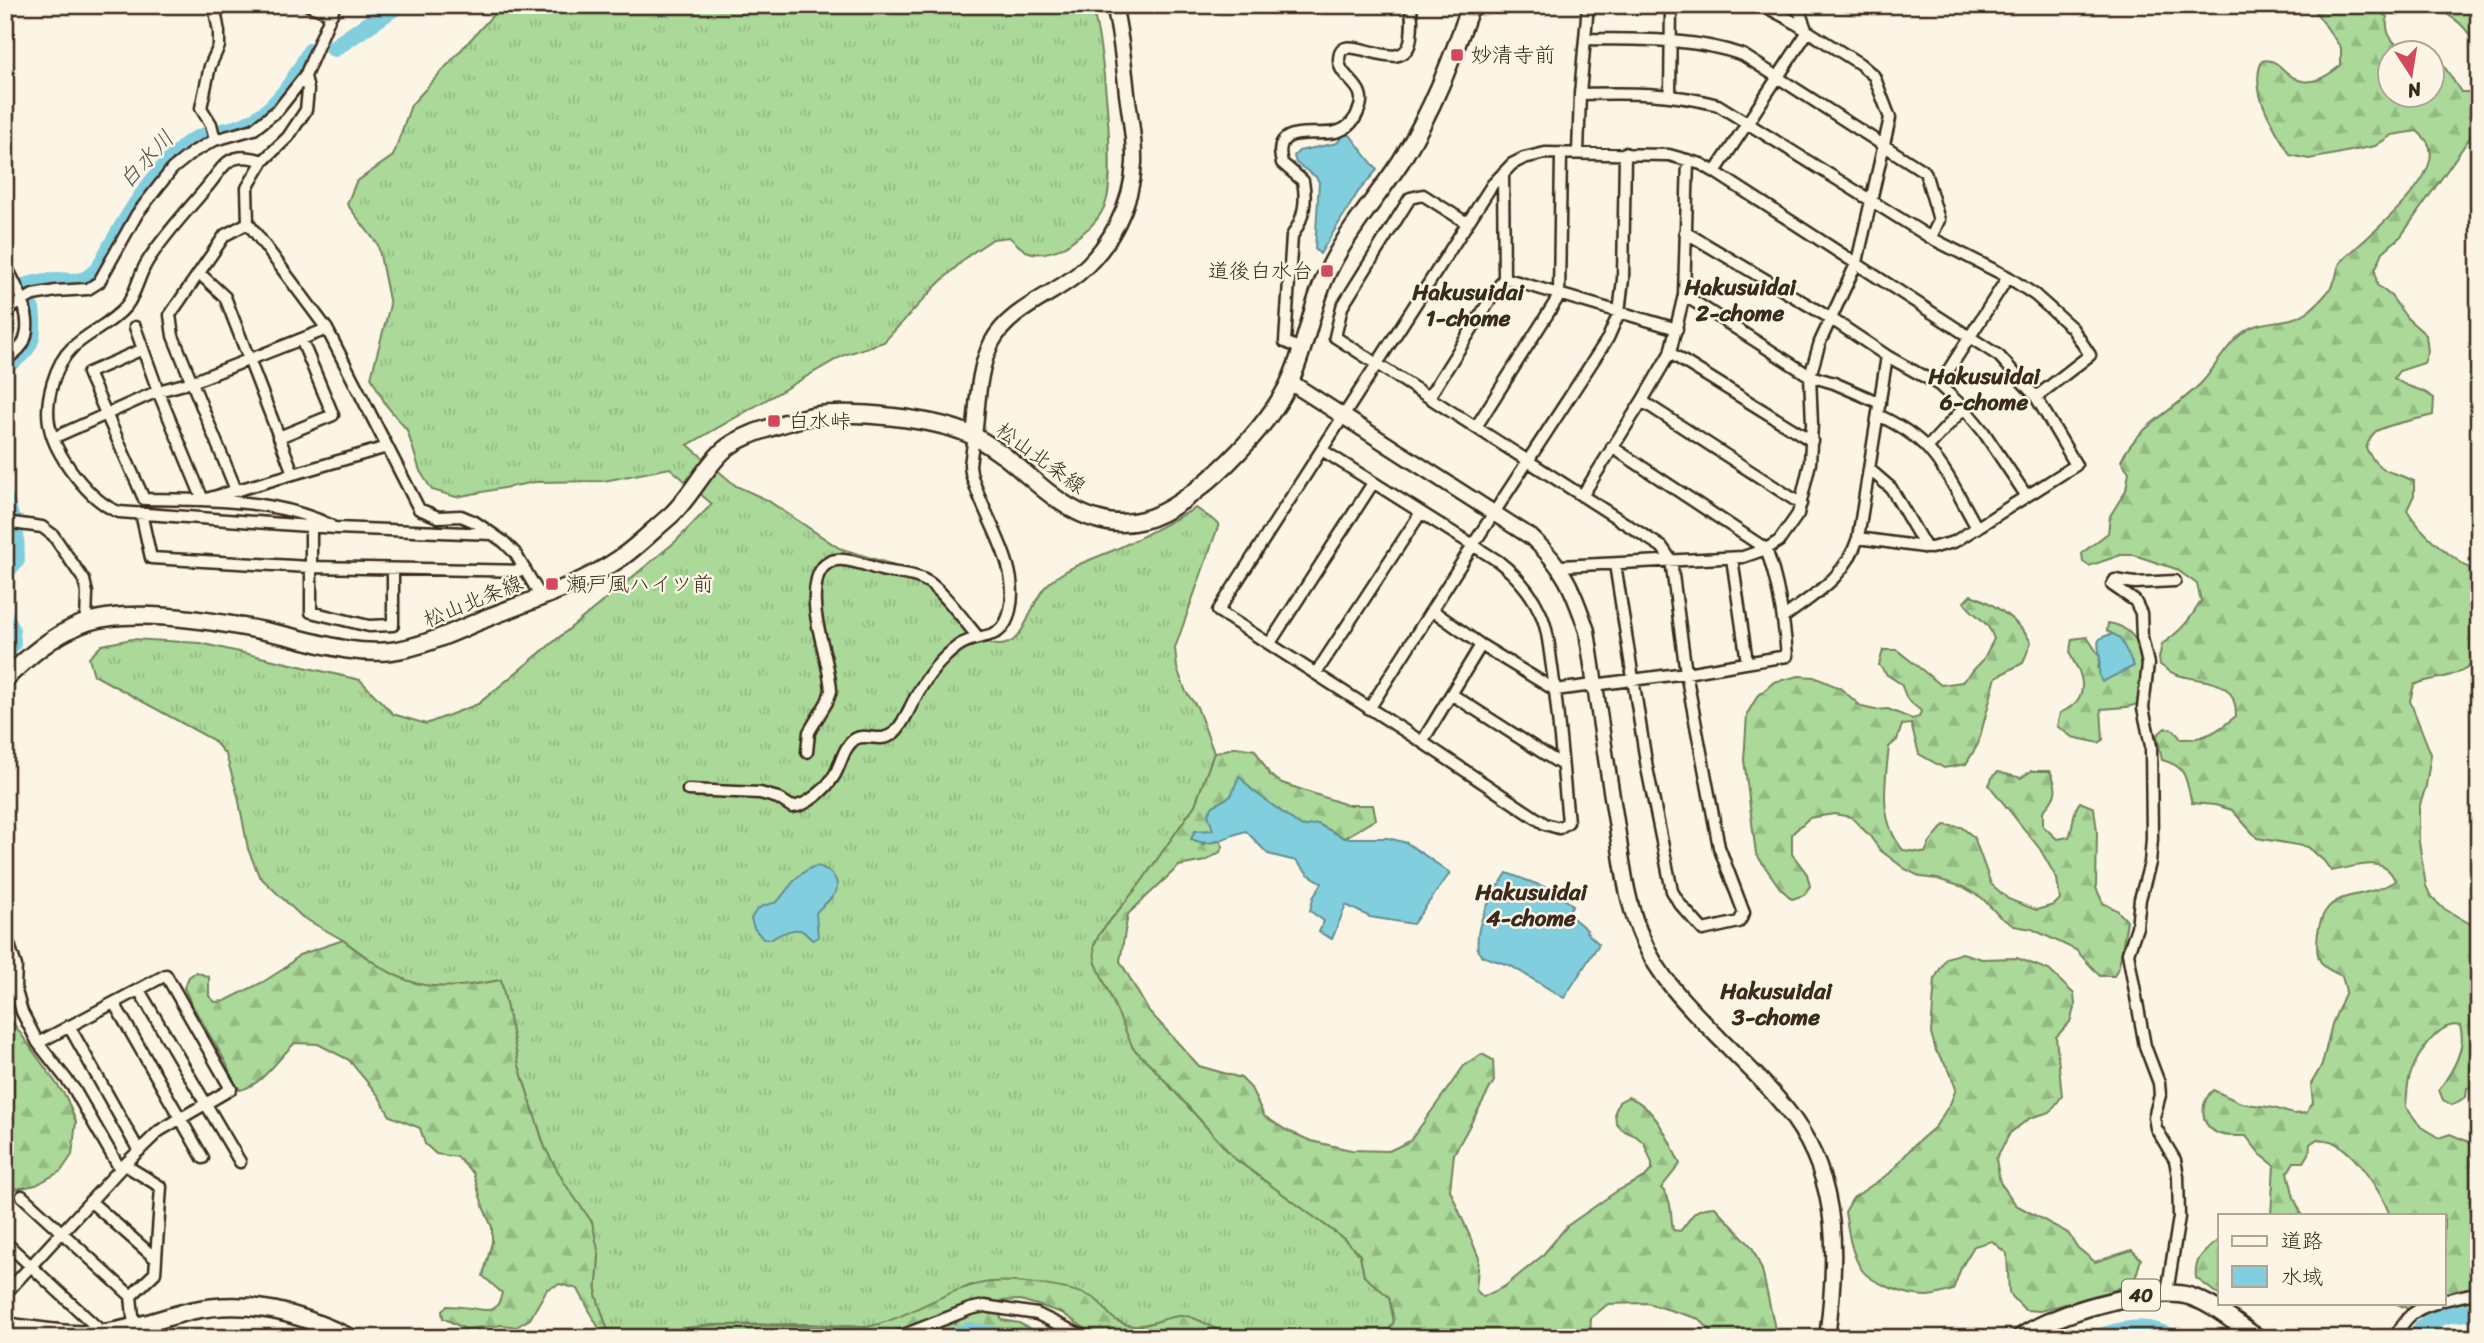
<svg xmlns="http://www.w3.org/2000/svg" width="2484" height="1343" font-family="Sriracha,'Klee One',sans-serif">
<defs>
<pattern id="grass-tufts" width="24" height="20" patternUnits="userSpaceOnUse" patternTransform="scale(1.75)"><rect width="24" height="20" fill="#aad999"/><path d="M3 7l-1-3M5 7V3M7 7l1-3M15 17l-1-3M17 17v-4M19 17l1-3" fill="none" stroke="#93ba83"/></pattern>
<pattern id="forest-firs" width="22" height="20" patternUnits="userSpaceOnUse" patternTransform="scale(1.75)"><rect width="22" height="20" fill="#aad999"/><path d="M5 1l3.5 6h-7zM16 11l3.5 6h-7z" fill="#93ba83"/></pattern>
</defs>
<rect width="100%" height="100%" fill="#fcf5e5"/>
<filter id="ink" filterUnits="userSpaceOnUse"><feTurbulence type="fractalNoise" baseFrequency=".0143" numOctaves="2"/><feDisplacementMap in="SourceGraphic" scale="14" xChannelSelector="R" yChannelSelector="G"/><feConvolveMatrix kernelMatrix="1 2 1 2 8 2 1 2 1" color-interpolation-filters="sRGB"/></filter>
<g filter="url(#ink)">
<path fill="url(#grass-tufts)" stroke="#72825c" stroke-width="2" d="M502 5H1091C1103 35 1116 173 1106 202 1100 221 1086 231 1071 242 1060 251 1040 257 1026 251 1020 248 1014 241 1009 237L993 239 969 255 937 285 884 342 844 355 688 445 736 486 767 500 839 548 933 577 991 644C1027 653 1027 603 1048 584 1066 567 1091 560 1114 550 1142 538 1169 522 1196 508L1219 524 1175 648 1177 668 1186 692 1197 707 1214 753 1195 805 1140 884 1100 933 1133 1048 1152 1066 1234 1158 1344 1239 1360 1255 1364 1276 1389 1296 1394 1321 1386 1338H1239L1228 1336 1186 1316 1132 1327 1114 1320 1095 1299 971 1285 889 1322 867 1327 807 1324 713 1325 610 1337 596 1295 599 1255 545 1148 519 1066 501 980 458 988 416 985 387 972 343 940 302 917 259 876 248 849 238 796 226 755 213 740 94 675 89 658 102 645 132 639 200 643 360 680 393 714 426 724 478 704 675 542 712 504 670 468 604 481 535 482 456 497 432 490 420 471 407 430 386 405 371 377 390 305 378 245 347 204 356 182 393 156 411 105Z"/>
<path fill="url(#forest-firs)" stroke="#72825c" stroke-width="2" d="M2311 5H2370L2387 17C2385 35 2392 43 2407 52H2390V94H2432V52H2411L2418 50H2431L2440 60 2461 92H2475L2479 77V121L2476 129 2401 236 2383 252 2375 270 2377 285 2391 296 2407 318 2426 335 2428 352 2424 363 2399 371 2394 378C2409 390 2419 386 2434 398L2433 415C2420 419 2382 425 2374 433 2371 436 2368 443 2366 448 2381 476 2389 469 2414 481V495L2407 510C2424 538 2452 557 2479 575V659C2469 666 2460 673 2448 676 2435 680 2425 679 2414 685L2410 701 2431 754 2426 786 2419 808V842L2426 886 2431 897 2443 908 2479 929V1085L2467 1088 2466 1097 2452 1105 2443 1100 2439 1090C2452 1072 2467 1048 2460 1026 2439 1020 2417 1056 2411 1073 2407 1082 2407 1096 2406 1107L2421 1127 2439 1138 2450 1134 2479 1146V1311L2444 1313 2426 1317 2395 1303H2444V1215H2390C2381 1192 2356 1153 2333 1142 2329 1140 2322 1140 2317 1139L2310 1144 2309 1154 2304 1162H2294L2288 1172 2294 1198 2302 1215H2271L2274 1165 2260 1154 2246 1136C2237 1136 2225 1137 2217 1133 2199 1124 2200 1102 2213 1090L2241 1103 2274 1108 2293 1114 2306 1113 2313 1103 2311 1084 2322 1065 2332 1024 2346 991 2342 976C2326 969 2317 965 2317 946 2318 882 2360 904 2395 881 2385 853 2353 868 2331 871L2324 861 2308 847 2257 838 2232 810 2215 805 2192 803C2185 780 2189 767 2162 760L2157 735 2165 728 2174 730 2181 739C2205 740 2218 731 2236 716 2236 675 2202 684 2175 674 2170 672 2165 668 2160 665L2159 658 2162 644C2180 632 2190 620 2201 601L2197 584 2176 569 2134 555H2121L2089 566 2083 562 2082 553 2108 533 2110 516 2126 490 2129 472 2121 461C2137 425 2178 409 2204 380 2218 363 2230 339 2250 328 2269 318 2288 326 2310 310 2318 303 2330 291 2334 282 2338 275 2336 268 2341 262 2362 240 2447 177 2428 143 2426 139 2420 134 2417 131L2392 135 2375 146 2336 154 2309 159 2290 155C2275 128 2248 92 2262 61 2286 53 2290 108 2341 65V48Z
M2431 5H2479V53C2468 26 2456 18 2431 5Z
M1971 595C1994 603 2019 621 2031 642L2023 663 1996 677 1978 744 1966 764 1944 768 1919 754 1911 724 1902 725 1897 740 1889 747C1885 783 1878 820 1903 850L1925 853 1930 842 1944 825 1961 827 1974 837 1991 884 2008 899 2036 910 2054 905 2060 899 2057 879 2040 849 1989 785 1993 776 1998 772 2021 778 2031 771H2050C2059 789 2057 797 2043 811V826L2057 839 2069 837C2074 826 2072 811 2080 802L2094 808 2097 832 2096 888 2103 903 2117 910 2127 921 2119 966 2114 976H2100L2076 950 2032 929 2014 926 2000 917 1982 898 1963 887 1937 879 1921 877 1905 869 1880 850 1869 835 1851 817 1834 814 1809 818 1792 834V854L1807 874 1810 886 1804 895 1792 899 1780 888 1756 854 1744 760 1747 714 1757 697 1774 682 1799 676 1814 677 1840 688 1862 707 1875 710 1888 709 1912 719 1919 717 1921 711 1907 699 1901 684 1886 674 1879 665 1883 650H1897L1941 685 1962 682 1983 660 1994 639C1988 619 1975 618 1964 602Z
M2108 623C2129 625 2143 644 2144 665 2145 678 2141 691 2138 704L2127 707 2101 709 2103 740 2099 743 2072 737 2057 726 2060 713C2079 704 2087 693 2079 671 2077 666 2073 662 2071 656 2069 651 2071 645 2072 639L2087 637 2100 657 2098 669 2120 638 2107 631Z
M1236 747 1255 750 1270 775 1282 783 1347 805H1373L1376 819 1344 838 1318 824 1302 827 1252 790 1239 777 1231 796 1213 806V830L1202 844 1220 841 1223 846 1220 852 1205 861 1179 866 1128 914 1120 961 1148 1010 1199 1066 1241 1078 1251 1088 1264 1116 1286 1130 1311 1141 1351 1150 1389 1151 1410 1141 1464 1066 1482 1054 1493 1060 1494 1081 1454 1154 1450 1190 1479 1258 1476 1290 1483 1297 1504 1287 1542 1256 1567 1226 1617 1191 1645 1177 1652 1169V1163L1644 1143 1636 1136 1622 1130 1616 1123 1615 1112 1619 1102 1628 1097C1655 1106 1669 1140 1680 1164L1661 1188C1673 1199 1670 1214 1673 1230L1680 1231C1694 1216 1691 1208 1715 1207L1752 1247 1762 1270 1777 1338H1710L1711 1331 1699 1319 1647 1303 1608 1304 1591 1318 1590 1338H1386L1394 1321 1389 1297 1364 1276 1360 1255 1344 1239 1234 1158 1152 1066 1133 1048 1095 961 1094 945 1100 933 1140 884 1195 805 1214 753Z
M343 940C405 988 424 994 501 980L519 1066 545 1148 565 1184 592 1222 599 1255 596 1295 610 1337 713 1325 867 1327C911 1318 948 1286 992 1282 1013 1280 1080 1287 1096 1300 1109 1310 1109 1321 1128 1325 1146 1330 1167 1314 1186 1316 1199 1317 1221 1335 1239 1338H1213L1198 1333 1175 1338H1105L1092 1333 1062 1313 1044 1307 1020 1300 1001 1301 998 1312 1002 1320 1019 1323 1031 1329 1030 1338H735L715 1331 653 1338H604L578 1289 560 1284 547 1289 530 1319 516 1327 503 1325 465 1329 443 1318 442 1311 447 1306C455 1306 463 1307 471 1308 490 1311 497 1314 502 1293L483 1276 492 1242V1227L484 1209 473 1173 457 1157 436 1154 425 1144 420 1128 390 1116 378 1095 349 1060 318 1044 295 1043C278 1058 263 1085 240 1090 231 1081 231 1072 225 1061 211 1036 195 1014 184 988L189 977 196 972 209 977V996L215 1002 225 1001 263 982 285 968 299 955Z
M1962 953 1982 959 2017 958 2049 970 2074 994 2075 1005 2070 1022 2056 1037 2062 1096 2050 1112 2030 1118 2010 1133 1996 1159 2000 1182 2016 1205 2068 1233 2078 1248 2095 1262 2132 1250 2141 1259 2134 1282 2112 1291 2040 1311 2025 1310 2009 1293 2007 1254 1992 1241 1974 1246 1961 1268 1953 1290C1945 1292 1935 1296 1926 1296 1909 1296 1872 1284 1862 1270 1851 1254 1848 1231 1845 1212L1853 1198 1890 1173 1913 1146 1935 1127 1950 1104 1956 1089 1949 1070 1936 1051 1931 1033 1935 978 1946 958Z
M5 992 11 1020 66 1097 76 1122 72 1155 61 1171 36 1185 16 1189 5 1185Z
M2217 1241 2220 1242V1296L2196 1278C2194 1259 2203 1253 2217 1241Z"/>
<path fill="#81cfde" stroke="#658d91" stroke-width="2" d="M1344 135H1350L1377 170 1358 192 1320 254 1315 249 1319 182 1316 177 1296 163 1294 156 1299 151 1337 143Z
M2113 634 2120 638 2134 666 2102 682C2097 674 2100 668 2100 659 2099 644 2092 638 2113 634Z
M1239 776 1252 790 1302 827 1318 824 1344 838H1388L1407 843 1450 873 1413 924 1370 917 1346 905 1332 939 1319 932 1324 921 1310 911 1313 898 1322 883 1308 874 1296 861 1268 854 1246 831C1225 836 1212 849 1191 839L1195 831 1213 830 1208 814 1213 806 1231 796Z
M817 866C830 869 844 882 833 896 828 902 821 906 816 913L818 937 813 940C809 938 807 935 804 932 796 926 779 934 772 939H763L754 928 751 919C757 906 764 905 777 902 789 889 798 870 817 866Z
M1507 873 1547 888 1573 905 1567 913 1587 930 1586 932 1599 944 1564 998 1511 966 1482 956 1478 951C1474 922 1492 896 1507 873Z"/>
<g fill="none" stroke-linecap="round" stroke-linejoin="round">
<path stroke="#81cfde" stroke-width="18" d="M334 48 393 8
M26 292 24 287C35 284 46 281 58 281 78 282 83 285 99 269 122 226 147 181 185 147 199 134 218 134 235 129 272 119 294 83 311 51
M5 365C31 350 35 338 31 309
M5 499 15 533 16 560 5 572
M5 616 11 630 12 644 5 651
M948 1338 970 1331 1008 1338
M2098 1338C2122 1329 2147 1324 2170 1338
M2414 1338C2433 1314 2449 1312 2479 1312"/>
<defs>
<path id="street" d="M214 5 219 32V46L210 66 201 108 211 124 215 140
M308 5 332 14
M1797 5 1807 32
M1585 39C1640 40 1690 37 1743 55L1925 172 1939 220 1931 238
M305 76 308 90 306 110 288 137 263 161 247 188 248 223 327 329 419 509 438 517 461 516 475 522 504 542 515 553 541 597
M1580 94C1630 93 1668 92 1718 105L1931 238 2008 277 2035 295 2072 328 2090 355 2036 397
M1670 95 1671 5
M1578 153 1580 94 1588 5
M263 161C253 157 238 155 228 162 220 168 214 179 207 187 187 211 164 235 147 262 139 275 136 293 127 305 112 324 88 332 72 348 55 364 45 400 49 423 53 453 90 502 119 512L336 528 492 534
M1715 172 1807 33
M1467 223 1423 195 1410 198 1342 307 1335 337 1662 547 1671 560 1686 673 1719 847 1744 913 1739 922 1703 930 1679 903 1672 891 1647 768 1615 564
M1685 232 1830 318 1887 356 1939 385 1964 408 1983 431 2026 495
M5 264C16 285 37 321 22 345 18 351 11 356 5 360
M199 273 225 297 293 473
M1504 278 1677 329
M1684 295 1810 376 1834 383 1880 403
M5 311 33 295 56 291 88 289 99 282 137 214 172 169 193 152 215 140 254 129 278 110 305 76 335 5
M135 327 158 391 203 500 387 447
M143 349 88 373 144 499C205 500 274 498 330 525
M1301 349 1285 342 1292 236C1304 218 1307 202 1303 181L1282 163C1270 120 1320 139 1339 131 1348 128 1355 120 1358 112 1371 85 1339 80 1339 60 1339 23 1406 84 1411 37 1412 26 1413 17 1410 5
M1670 353 1812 441
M1939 385 2008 277
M1429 397 1504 278 1503 173
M1642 401 1801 504
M1878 415C1895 423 1915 435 1928 449 1948 471 1962 502 1977 528
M1476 427 1559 296 1561 153
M279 437 333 415 301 339
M53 438 158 391 192 382 327 329
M1927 448 1964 408
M1322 450 1498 561C1516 575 1529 589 1539 610 1548 627 1549 648 1552 667 1559 719 1563 771 1568 822L1559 828 1545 824 1422 742 1218 611 1492 185 1512 164 1524 158 1545 153 1669 155 1701 164 1715 172 1999 356 2036 397 2076 465 1954 542 1931 548 1858 538
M1869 469 1891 488 1926 548
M236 490 173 336 170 315 225 235 248 223
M1582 496 1642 401 1670 353 1684 295 1688 160
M141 513 151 558 310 567 526 571
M5 522 42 527 53 535 84 580 87 593 86 622
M311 526V612L369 626 393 625V569
M1732 558 1747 662
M1560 566 1743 557 1766 549 1779 541 1798 514 1810 463 1812 424 1810 376 1820 342 1857 262 1890 118 1874 76 1860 64 1787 18 1762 5
M1432 610 1481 645 1555 690 1686 673 1787 656C1784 619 1779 584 1766 549L1612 447
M1784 617C1816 593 1845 578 1858 538L1887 356
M1270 643 1373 483
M1316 673 1420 514
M1451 694 1562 765
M1369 709 1473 545 1608 338 1619 313 1623 279 1625 153
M1422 742 1481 645
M807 752 809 732 827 702 831 691C829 655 808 615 817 579 826 546 860 564 881 570 896 574 914 573 928 582 942 590 966 623 978 637
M688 790 760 793 778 798 792 807C807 806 826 789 834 776 841 765 843 747 855 739 866 732 881 745 895 732 904 723 908 711 914 700 925 679 939 660 958 646 980 631 1003 644 1010 610 1021 564 983 518 971 473L970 465 974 436
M5 932 16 966 15 987 22 1012 38 1043 74 1089 120 1169
M139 990 240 1162
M114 1003 203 1158
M69 1026 139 1151
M125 1165 161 1187 155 1273 131 1296 134 1326
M22 1196 131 1296
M90 1201 156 1259
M5 1242 103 1333
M2167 1293 2179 1217 2178 1176 2175 1160 2156 1128 2154 1117 2160 1095 2159 1083 2145 1046 2128 953 2137 927 2140 899 2150 863 2152 839 2151 746 2143 708 2148 664 2142 638 2141 613 2135 601 2112 585 2115 580 2135 583 2175 581
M5 1294 120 1169 159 1131 231 1089 166 975 38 1043
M2444 1300 2479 1292
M896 1338 970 1309 984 1306 1037 1314 1087 1338
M2395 1338C2405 1317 2414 1309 2436 1303"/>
<path id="secondary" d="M1290 382 1531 537C1564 567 1573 589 1587 631 1596 693 1605 754 1615 815 1622 857 1625 901 1643 940 1660 980 1691 1009 1721 1040 1746 1065 1772 1089 1793 1118 1841 1184 1837 1261 1827 1338
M974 436C978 405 977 371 992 342 1010 309 1050 297 1078 274 1110 247 1132 205 1134 163 1135 140 1130 117 1127 94 1124 64 1121 35 1114 5"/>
<path id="primary" d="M5 679C28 657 51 636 82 624 133 604 234 624 288 636 321 644 356 655 391 651 424 647 458 630 489 617 530 601 583 584 619 559 637 547 653 530 670 516 691 497 703 469 724 450 734 441 753 433 766 429 781 424 797 419 812 416 851 410 935 418 971 435 982 440 993 448 1003 455 1032 477 1060 509 1096 519 1111 524 1128 524 1143 520 1192 508 1272 425 1291 379 1308 341 1312 300 1332 263 1351 226 1379 195 1401 161 1432 112 1452 59 1471 5
M5 1326C37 1330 70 1337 102 1333 132 1330 161 1318 190 1311 250 1298 298 1313 351 1338
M2020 1338C2051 1313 2152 1285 2189 1296 2216 1305 2234 1323 2258 1338"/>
</defs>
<use href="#street" stroke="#3b2a1e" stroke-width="15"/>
<use href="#secondary" stroke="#3b2a1e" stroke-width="19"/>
<use href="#primary" stroke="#3b2a1e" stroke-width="21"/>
<use href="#street" stroke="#fcf5e5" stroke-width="10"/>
<use href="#secondary" stroke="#fcf5e5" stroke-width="14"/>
<use href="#primary" stroke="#fcf5e5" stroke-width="16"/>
</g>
</g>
<g fill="#d1495b" stroke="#fcf5e5" stroke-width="2.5">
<rect x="1450" y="48" width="14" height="14" rx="3.5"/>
<rect x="1320" y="264" width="14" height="14" rx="3.5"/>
<rect x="767" y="414" width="14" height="14" rx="3.5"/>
<rect x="545" y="577" width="14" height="14" rx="3.5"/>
</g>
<g text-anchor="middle" stroke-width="5" stroke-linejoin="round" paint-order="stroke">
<rect fill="#fcf5e5" stroke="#75675a" stroke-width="2" x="2122" y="1279.5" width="38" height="31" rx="5"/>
<g font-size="19" font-weight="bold" fill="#3b2a1e">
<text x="2141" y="1302">40</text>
</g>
<g font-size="21" fill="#3b2a1e" stroke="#fcf5e5" text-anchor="start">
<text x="1471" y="62">妙清寺前</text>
<text x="1313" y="278" text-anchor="end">道後白水台</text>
<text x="788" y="428">白水峠</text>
<text x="566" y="591">瀬戸風ハイツ前</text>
</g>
<g font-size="21" fill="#3b2a1e" stroke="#fcf5e5">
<text transform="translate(1041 458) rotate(36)" y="7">松山北条線</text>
<text transform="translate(473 601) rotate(-22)" y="7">松山北条線</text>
</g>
<g font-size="23" font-style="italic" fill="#4c534e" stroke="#fcf5e5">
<text transform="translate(146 159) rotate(-47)" y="8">白水川</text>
</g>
<g font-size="23" font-weight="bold" fill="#3b2a1e" stroke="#fcf5e5">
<text x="1740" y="295">Hakusuidai<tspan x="1740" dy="26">2-chome</tspan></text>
<text x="1468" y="300">Hakusuidai<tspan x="1468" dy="26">1-chome</tspan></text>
<text x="1984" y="384">Hakusuidai<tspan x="1984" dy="26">6-chome</tspan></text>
<text x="1531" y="900">Hakusuidai<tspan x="1531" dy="26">4-chome</tspan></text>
<text x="1776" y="999">Hakusuidai<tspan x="1776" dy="26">3-chome</tspan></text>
</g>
</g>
<rect width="2484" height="1343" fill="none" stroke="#fcf5e5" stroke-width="28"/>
<rect x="14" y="14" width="2456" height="1315" fill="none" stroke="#3b2a1e" stroke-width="2.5" filter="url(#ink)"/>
<rect x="2218" y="1214" width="228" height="91" fill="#fcf5e5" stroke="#afa495" stroke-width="2"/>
<rect x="2232" y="1236" width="35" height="10" fill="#fcf5e5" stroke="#afa495" stroke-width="2"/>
<text x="2281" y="1248" font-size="21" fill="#3b2a1e">道路</text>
<rect x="2232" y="1266" width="35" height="21" fill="#81cfde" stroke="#afa495" stroke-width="2"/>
<text x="2281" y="1284" font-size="21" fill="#3b2a1e">水域</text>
<g transform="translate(2411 74) rotate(168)"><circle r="33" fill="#fcf5e5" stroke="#afa495" stroke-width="2"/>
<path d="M0-5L12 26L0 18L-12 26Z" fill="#d1495b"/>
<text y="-10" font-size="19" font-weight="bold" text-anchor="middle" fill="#3b2a1e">N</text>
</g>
</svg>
